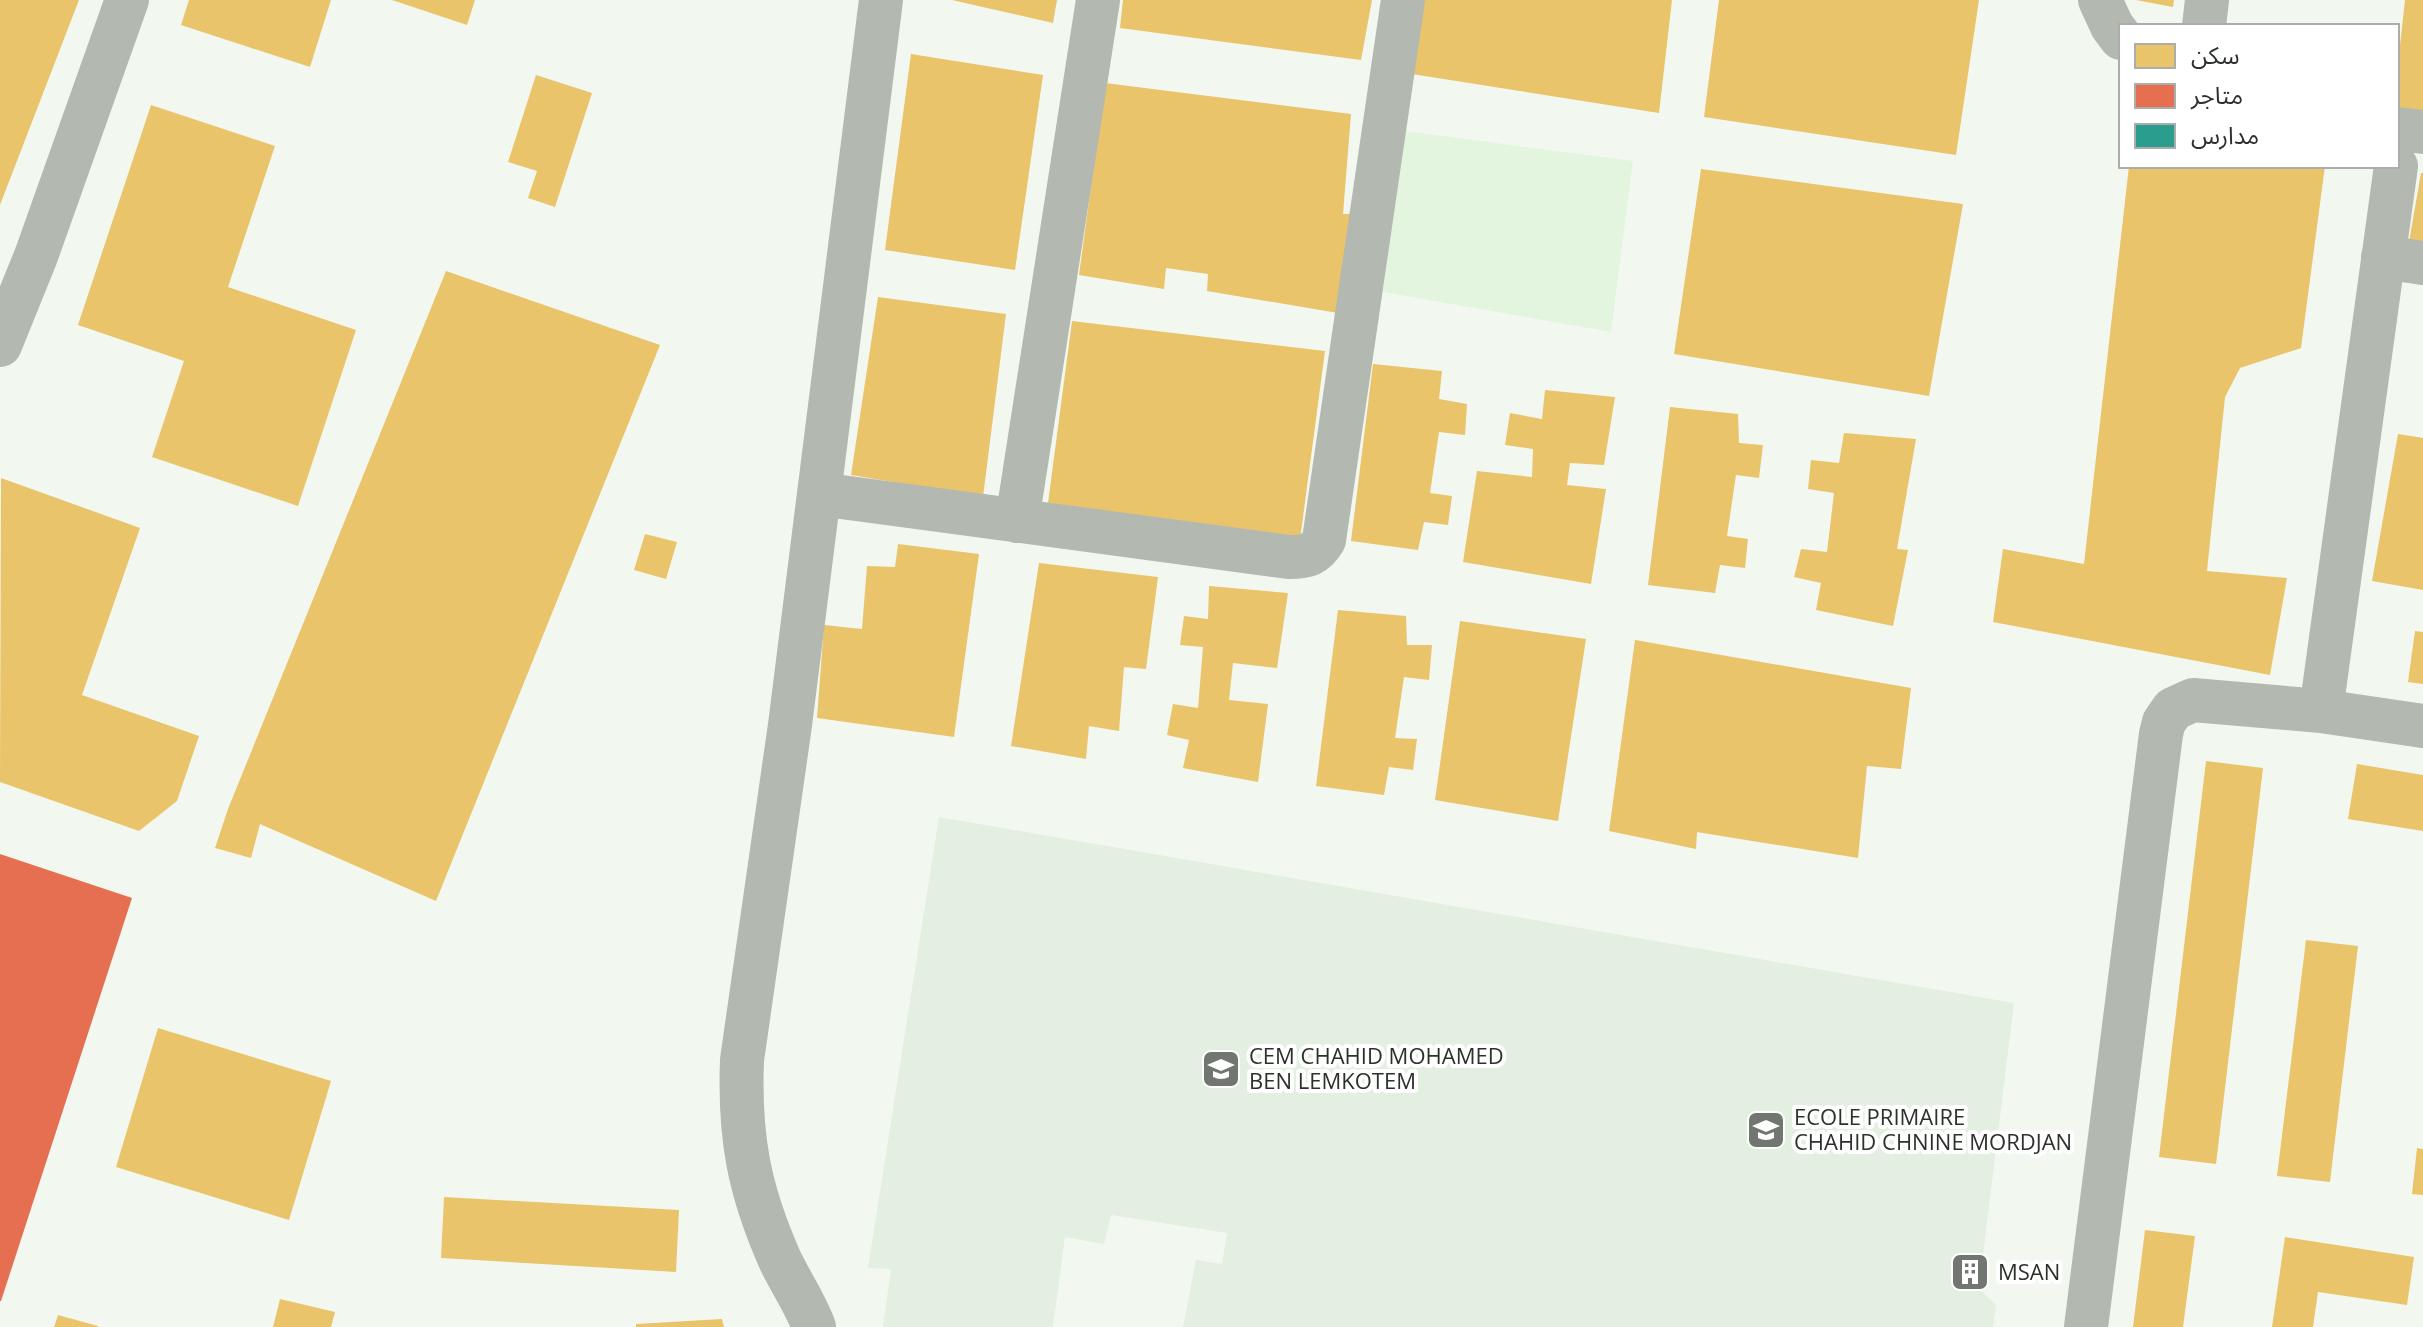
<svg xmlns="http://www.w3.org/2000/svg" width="2423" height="1327" font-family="'Open Sans','Noto Sans Arabic',sans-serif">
<rect width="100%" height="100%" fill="#f2f8f0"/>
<path fill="#e3efe0" d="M939 817 2014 1003 1979 1288 1996 1305 1993 1327H1183L1196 1260 1222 1264 1227 1233 1111 1215 1104 1244 1065 1237 1053 1327H883L891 1269 868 1268Z"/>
<path fill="#e3f5de" d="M1405 131 1633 161 1611 332 1383 292Z"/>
<path fill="#e9c46a" d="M0 0H79L0 205Z
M189 0H331L310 67 181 25Z
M392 0H475L467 25Z
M952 0H1057L1053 23Z
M1123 0H1372L1361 60 1120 28Z
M1422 0H1672L1659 113 1412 74Z
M1719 0H1979L1956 155 1704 117Z
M2136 0H2174L2173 7Z
M2405 0H2423V112L2397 109V72Z
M911 54 1043 75 1015 270 885 250Z
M536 75 592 93 555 207 528 198 537 171 508 162Z
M1105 83 1351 114 1343 214H1353L1338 313 1207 291 1208 274 1166 268 1164 289 1079 275Z
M151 105 275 146 228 287 356 330 298 506 152 457 184 361 78 325Z
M2129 166H2325L2301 348 2240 368 2225 397 2207 571 2287 578 2270 675 1993 622 2003 549 2084 564Z
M1701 169 1963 204 1929 396 1674 354Z
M2421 173H2423V244L2409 242Z
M446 271 660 345 436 901 260 824 251 858 215 848 228 809Z
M878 297 1006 314 983 497 851 475Z
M1072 321 1325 351 1300 540 1048 503Z
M1373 364 1442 371 1439 399 1467 404 1465 435 1439 432 1430 493 1452 496 1448 525 1424 522 1418 550 1351 541Z
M1545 390 1615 397 1604 465 1570 463 1567 485 1606 489 1591 584 1463 562 1477 471 1532 477 1533 449 1505 445 1510 413 1542 419Z
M1670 407 1738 414 1739 443 1763 445 1759 478 1736 475 1727 536 1748 539 1745 568 1720 565 1715 593 1648 585Z
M1844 433 1916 439 1897 549 1908 550 1893 626 1816 610 1821 583 1794 577 1801 549 1827 552 1834 493 1808 489 1811 460 1839 463Z
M2398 434 2423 438V590L2372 581Z
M1 478 140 528 82 695 199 736 177 801 139 831 0 782Z
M645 534 677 542 666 579 634 570Z
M898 544 979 554 954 737 817 718 824 625 862 629 867 566 895 567Z
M1039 563 1158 577 1146 669 1124 667 1119 731 1089 726 1086 759 1011 746Z
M1209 586 1288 593 1277 668 1233 663 1229 700 1268 704 1258 782 1183 768 1189 740 1167 735 1173 704 1198 708 1203 647 1180 645 1184 616 1208 619Z
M1338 610 1406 616 1407 645H1432L1429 680 1404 677 1395 738 1417 739 1413 770 1389 767 1384 795 1316 786Z
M1460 621 1586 639 1558 821 1435 800Z
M2415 631 2423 632V684L2408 682Z
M1635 640 1911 688 1901 769 1867 766 1858 858 1697 832 1696 849 1609 831Z
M2206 761 2263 768 2216 1164 2159 1157Z
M2357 764 2423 775V831L2348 819Z
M2306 940 2358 946 2330 1182 2277 1176Z
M158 1028 331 1081 289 1220 116 1167Z
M2417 1148 2423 1149V1195L2412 1194Z
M444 1197 679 1210 676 1272 441 1258Z
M2145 1230 2195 1236 2183 1327H2133Z
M2285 1237 2414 1257 2407 1305 2318 1292 2313 1327H2272Z
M280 1299 335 1312 331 1327H273Z
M58 1315 98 1326V1327H54Z
M722 1319 724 1327H636V1324Z"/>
<path fill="#e76f51" d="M0 854 132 898 1 1301H0Z"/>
<path fill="#2a9d8f" d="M1961 1256 1983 1258 1979 1289 1956 1285Z"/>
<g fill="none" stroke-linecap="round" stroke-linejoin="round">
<path stroke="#b3b9b1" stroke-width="44" d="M2100 0 2112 26 2121 38
M2204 26 2207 0
M2397 129 2423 132
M2383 257 2423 263
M0 345 36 256 127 0
M819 494 1289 557C1307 557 1315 555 1324 540L1403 0
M1017 521 1098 0
M2321 711 2396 166
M814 1327C805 1303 791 1283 780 1260 749 1190 739 1137 742 1060L790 725 881 0
M2086 1327 2161 734 2164 722 2173 709 2193 700 2321 711 2423 726"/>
</g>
<defs>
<symbol id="school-square" viewBox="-11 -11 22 22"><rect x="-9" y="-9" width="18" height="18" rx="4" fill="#717770" stroke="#fff"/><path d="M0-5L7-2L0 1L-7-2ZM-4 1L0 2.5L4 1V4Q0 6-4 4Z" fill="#fff"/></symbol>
<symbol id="building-square" viewBox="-11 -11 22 22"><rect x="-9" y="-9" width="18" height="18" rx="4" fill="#717770" stroke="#fff"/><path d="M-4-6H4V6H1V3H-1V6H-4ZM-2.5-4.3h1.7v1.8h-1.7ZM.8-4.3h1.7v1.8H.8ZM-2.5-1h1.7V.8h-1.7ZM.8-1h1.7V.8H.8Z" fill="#fff"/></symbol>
</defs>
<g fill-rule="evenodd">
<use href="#school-square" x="1199" y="1047" width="44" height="44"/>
<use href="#school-square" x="1744" y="1108" width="44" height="44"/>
<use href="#building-square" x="1948" y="1250" width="44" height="44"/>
</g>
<g text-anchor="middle" stroke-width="8" stroke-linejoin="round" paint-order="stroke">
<g font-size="22" fill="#2c312b" stroke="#fff" text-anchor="start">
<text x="1249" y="1064">CEM CHAHID MOHAMED<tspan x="1249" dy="25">BEN LEMKOTEM</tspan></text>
<text x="1794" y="1125">ECOLE PRIMAIRE<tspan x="1794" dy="25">CHAHID CHNINE MORDJAN</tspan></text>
<text x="1998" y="1280">MSAN</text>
</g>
</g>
<rect x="2119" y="24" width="280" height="144" fill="#ffffff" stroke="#abadaa" stroke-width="2"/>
<rect x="2135" y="44" width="40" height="24" fill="#e9c46a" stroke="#abadaa" stroke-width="2"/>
<text x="2191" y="64" font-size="24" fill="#2c312b">سكن</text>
<rect x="2135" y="84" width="40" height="24" fill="#e76f51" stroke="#abadaa" stroke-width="2"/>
<text x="2191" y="104" font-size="24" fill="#2c312b">متاجر</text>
<rect x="2135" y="124" width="40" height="24" fill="#2a9d8f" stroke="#abadaa" stroke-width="2"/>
<text x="2191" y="144" font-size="24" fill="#2c312b">مدارس</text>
</svg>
